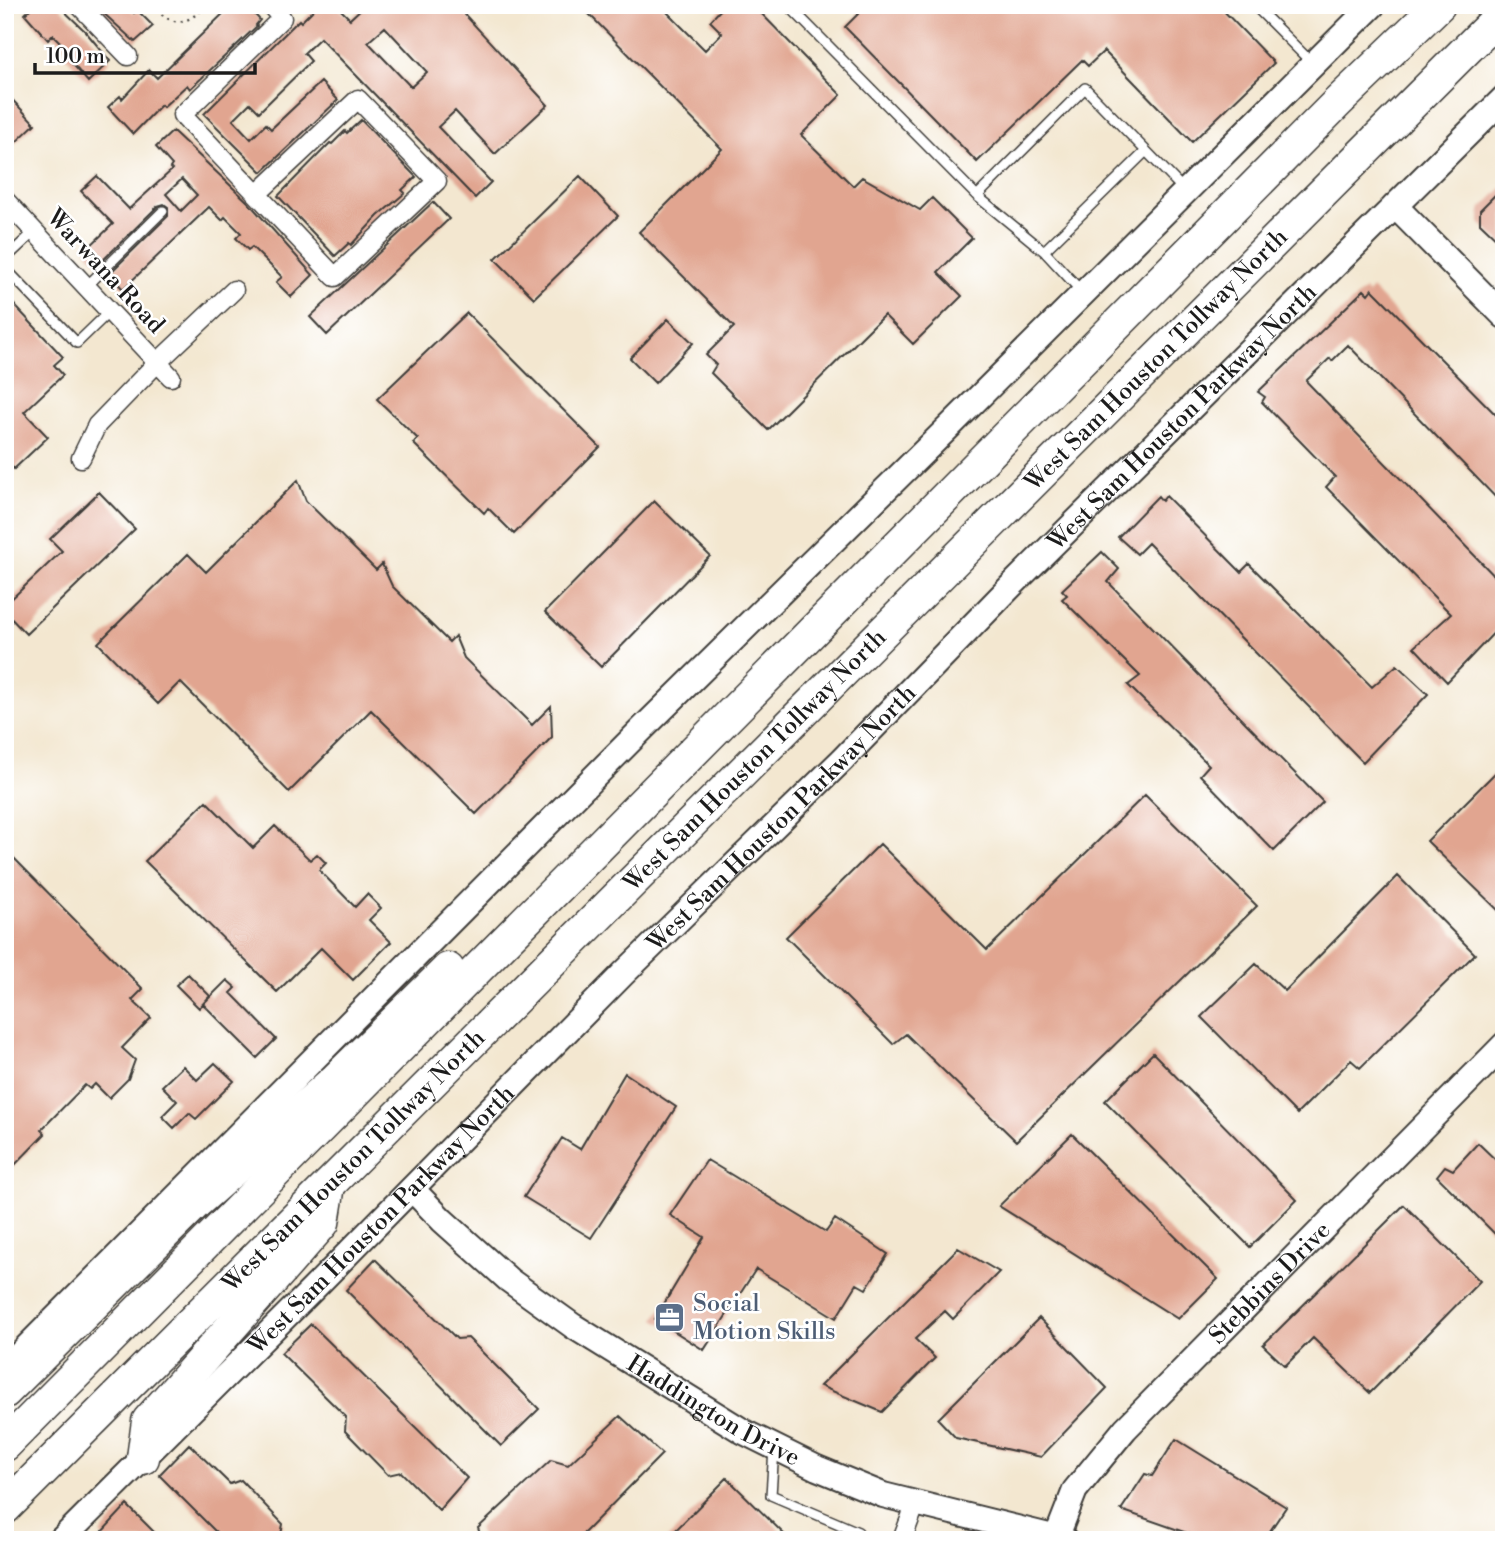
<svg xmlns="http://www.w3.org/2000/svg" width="1509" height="1545" font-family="'Libre Bodoni',serif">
<rect width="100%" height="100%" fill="#fff"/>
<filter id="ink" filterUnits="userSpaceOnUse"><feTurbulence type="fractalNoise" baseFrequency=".0143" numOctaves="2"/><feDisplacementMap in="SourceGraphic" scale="14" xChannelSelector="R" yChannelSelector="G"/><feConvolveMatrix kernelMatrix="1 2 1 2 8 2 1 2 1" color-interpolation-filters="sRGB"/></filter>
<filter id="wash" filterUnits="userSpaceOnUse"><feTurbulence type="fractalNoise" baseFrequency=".00686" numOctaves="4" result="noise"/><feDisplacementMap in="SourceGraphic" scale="28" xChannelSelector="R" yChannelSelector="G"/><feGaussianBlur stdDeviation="1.57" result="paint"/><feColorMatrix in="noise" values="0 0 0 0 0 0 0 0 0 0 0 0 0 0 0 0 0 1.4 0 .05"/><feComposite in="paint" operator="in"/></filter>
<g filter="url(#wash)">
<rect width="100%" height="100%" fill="#f3e7d0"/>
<g id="blocks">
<path fill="#e1a590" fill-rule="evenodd" d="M34 5H58L86 32 110 61 88 82 65 55 69 51 53 35 48 40 25 14Z
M105 5H127L134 13 137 10 153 26 135 42 100 10Z
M232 5H246L260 20 256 25 257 26 190 89 187 85 163 107 161 105 133 134 108 107 120 96 122 99 149 70 157 78Z
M318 5H336L350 19 365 5H456L548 105 495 154 455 111 438 127 491 182 475 198 320 38 304 53 311 61 259 112 250 103 233 120 251 139 266 124 271 129 321 82 338 100 262 172 204 114 299 20 301 22ZM385 27 427 72 411 87 368 42Z
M580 5H660L705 50 722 33 710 21 725 5H753L841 95 801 135 853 186 862 177 920 210 932 198 972 238 938 272 962 296 913 344 884 315 768 430 711 373 716 365 706 355 734 327 639 232 722 149Z
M867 5H1218L1274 63 1192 142 1104 51 1088 66 1082 60 977 162 845 27Z
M5 92 35 124 14 144 5 136Z
M361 120 416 177 402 190 405 193 378 216 351 245 349 243 335 256 278 196 330 143 332 144 345 131 347 133Z
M173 131 248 202 313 275 291 297 276 282 282 277 252 247 248 250 236 238 241 233 225 217 222 220 209 207 123 289 109 274 168 216V207L164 204 158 206 99 264 86 250 113 224 81 191 97 176 129 209 172 170 170 168 172 165 156 147ZM182 179 197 195 181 211 166 194Z
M580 176 618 216 534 298 495 259Z
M1504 186V246L1480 223V210Z
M433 202 449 219 327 335 310 317Z
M1372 289 1504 423V506L1348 345 1332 361 1330 358 1306 381 1504 586V622L1447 682 1414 647 1451 614 1326 487 1335 477 1262 402 1265 397 1258 392 1364 290 1368 294Z
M5 295 63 357 54 365 63 375 24 412 48 437 14 469 5 460Z
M467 313 600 447 514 534 488 508 484 513 413 443 418 439 377 399Z
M668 319 693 343 655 383 630 358Z
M298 480 306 501 376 570 382 564 392 586 449 642 455 636 464 658 532 725 551 706 552 737 476 814 371 710 289 792 180 682 158 704 98 643 188 554 206 572Z
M99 492 135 529 26 634 5 612V605L62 551 50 539Z
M1158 496 1162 501 1166 496 1241 572 1249 564 1372 687 1397 665 1428 694 1363 762 1148 543 1137 554 1118 537Z
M654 501 710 556 601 667 545 612Z
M1102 552 1119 569 1108 582 1323 802 1274 851 1200 775 1209 765 1128 685 1140 676 1062 599 1067 595 1062 590Z
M1504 764V916L1427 841Z
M1145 795 1257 906 1016 1141 906 1034 893 1044 786 937 880 844 987 950Z
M206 801 253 848 275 826 310 860 317 854 326 863 319 870 355 907 367 894 381 908 369 920 391 942 353 980 321 948 277 992 145 861Z
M5 849 143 989 132 1000 151 1018 122 1048 135 1060 128 1079 109 1098 95 1084 90 1089 85 1085 41 1130 45 1134 5 1175Z
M1398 876 1475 954 1360 1068 1351 1060 1297 1114 1201 1017 1256 964 1285 991Z
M188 974 210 996 199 1008 176 985Z
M227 980 236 988 231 993 276 1039 257 1058 203 1004Z
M1153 1053 1297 1200 1250 1247 1105 1101Z
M215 1063 234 1081 196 1119 189 1113 174 1128 162 1116 177 1101 162 1086 183 1066 197 1080Z
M625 1073 676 1107 591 1238 524 1197 562 1138 580 1149Z
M1072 1134 1218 1279 1178 1319 999 1206Z
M1478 1143 1504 1168V1243L1437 1176 1445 1166 1453 1170Z
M707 1160 826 1232 835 1219 888 1254 866 1289 857 1284 836 1318 756 1269 704 1350 655 1319 704 1237 670 1215Z
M1404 1205 1480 1281 1370 1393 1313 1338 1285 1366 1263 1345Z
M958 1248 999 1272 953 1319 945 1311 915 1339 935 1358 882 1412 820 1386Z
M375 1259 457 1339 468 1338 539 1409 501 1446 346 1290Z
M1039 1318 1107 1388 1041 1457 956 1438 938 1419Z
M311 1324 467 1478 439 1510 401 1472 388 1475 345 1431 346 1417 281 1353Z
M620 1416 662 1454 577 1540H482L478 1528 551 1460 568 1465Z
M1176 1439 1286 1507 1264 1540H1207L1121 1510 1145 1474 1152 1476Z
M189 1444 230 1484 241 1480 283 1524 280 1540H224L159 1475Z
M727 1478 790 1540H666Z
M127 1505 162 1540H106L100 1534Z"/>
</g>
</g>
<g filter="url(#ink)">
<use href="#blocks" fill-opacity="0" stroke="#3c3a37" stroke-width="2"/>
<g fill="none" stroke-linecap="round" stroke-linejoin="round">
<defs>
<path id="lane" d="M788 5 977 196 1044 251 1082 292
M1254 5 1312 63
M977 196 1085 88 1185 191
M1044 251 1146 151
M5 259 35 231
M5 268 77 343 110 311
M87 286 163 211
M774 1449 771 1495 858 1532 855 1540"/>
<path id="street" d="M79 5 128 56
M257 194 358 99 437 181 335 277 182 115 282 18 270 5
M5 200 171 377
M81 458 97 425 158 362 234 290
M902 1540 916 1503"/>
<g id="secondary">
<path d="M1395 206 1504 316"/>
<path id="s1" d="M412 1189 442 1220 509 1280 573 1326 744 1432 817 1468 883 1495 1065 1540"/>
<path d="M5 1369 644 727 952 424 1373 5"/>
<path id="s2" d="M1057 1536 1075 1490 1125 1429 1504 1045"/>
<path id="s3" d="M61 1540 312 1290 623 974 842 760 1010 587 1504 98"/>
</g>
<g id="highway">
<path d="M5 1392 198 1201 336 1079 448 969"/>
<path d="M5 1445 1337 103 1439 5"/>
<path d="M143 1458 148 1421 323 1223 329 1185"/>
<path id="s4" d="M5 1508 1504 12"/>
</g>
</defs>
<use href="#lane" stroke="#3c3a37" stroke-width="12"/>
<use href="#street" stroke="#3c3a37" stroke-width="21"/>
<use href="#secondary" stroke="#3c3a37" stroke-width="28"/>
<use href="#highway" stroke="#3c3a37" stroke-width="35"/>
<path stroke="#3c3a37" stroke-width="2.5" stroke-dasharray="2 5" stroke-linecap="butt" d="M151 5C173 27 184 27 207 5"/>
<use href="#lane" stroke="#fff" stroke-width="9"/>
<use href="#street" stroke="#fff" stroke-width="18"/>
<use href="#secondary" stroke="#fff" stroke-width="24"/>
<use href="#highway" stroke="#fff" stroke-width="32"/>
</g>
</g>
<defs>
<symbol id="office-square" viewBox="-11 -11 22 22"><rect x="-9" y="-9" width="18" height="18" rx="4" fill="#5c6f8a" stroke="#fff"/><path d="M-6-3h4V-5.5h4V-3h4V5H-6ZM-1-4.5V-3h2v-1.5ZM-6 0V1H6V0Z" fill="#fff"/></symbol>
</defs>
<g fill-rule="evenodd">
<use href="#office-square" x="652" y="1300" width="35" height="35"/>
</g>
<g text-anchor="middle" stroke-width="5" stroke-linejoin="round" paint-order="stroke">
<g font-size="24" fill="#1c1c1c" stroke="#fff">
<text transform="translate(106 271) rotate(47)" y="8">Warwana Road</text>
<text dy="8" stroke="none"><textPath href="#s4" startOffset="1626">West Sam Houston Tollway North</textPath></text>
<text dy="8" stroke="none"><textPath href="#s3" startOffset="1587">West Sam Houston Parkway North</textPath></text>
<text dy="8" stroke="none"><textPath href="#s4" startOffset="1059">West Sam Houston Tollway North</textPath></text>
<text dy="8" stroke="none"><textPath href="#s3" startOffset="1020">West Sam Houston Parkway North</textPath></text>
<text dy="8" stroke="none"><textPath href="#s4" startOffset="492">West Sam Houston Tollway North</textPath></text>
<text dy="8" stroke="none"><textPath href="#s3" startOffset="453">West Sam Houston Parkway North</textPath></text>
<text dy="8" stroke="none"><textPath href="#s2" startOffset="334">Stebbins Drive</textPath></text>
<text dy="8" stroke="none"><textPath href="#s1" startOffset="376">Haddington Drive</textPath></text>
</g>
<g font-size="24" fill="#4e5e75" stroke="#fff" text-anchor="start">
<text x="693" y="1311">Social<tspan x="693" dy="28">Motion Skills</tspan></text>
</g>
</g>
<rect width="1509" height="1545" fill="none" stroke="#fff" stroke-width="28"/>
<path d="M35 63v10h220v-10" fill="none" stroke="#1c1c1c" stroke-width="3.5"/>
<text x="46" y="63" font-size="21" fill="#1c1c1c" stroke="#ffffff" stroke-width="5" paint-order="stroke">100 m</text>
</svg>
